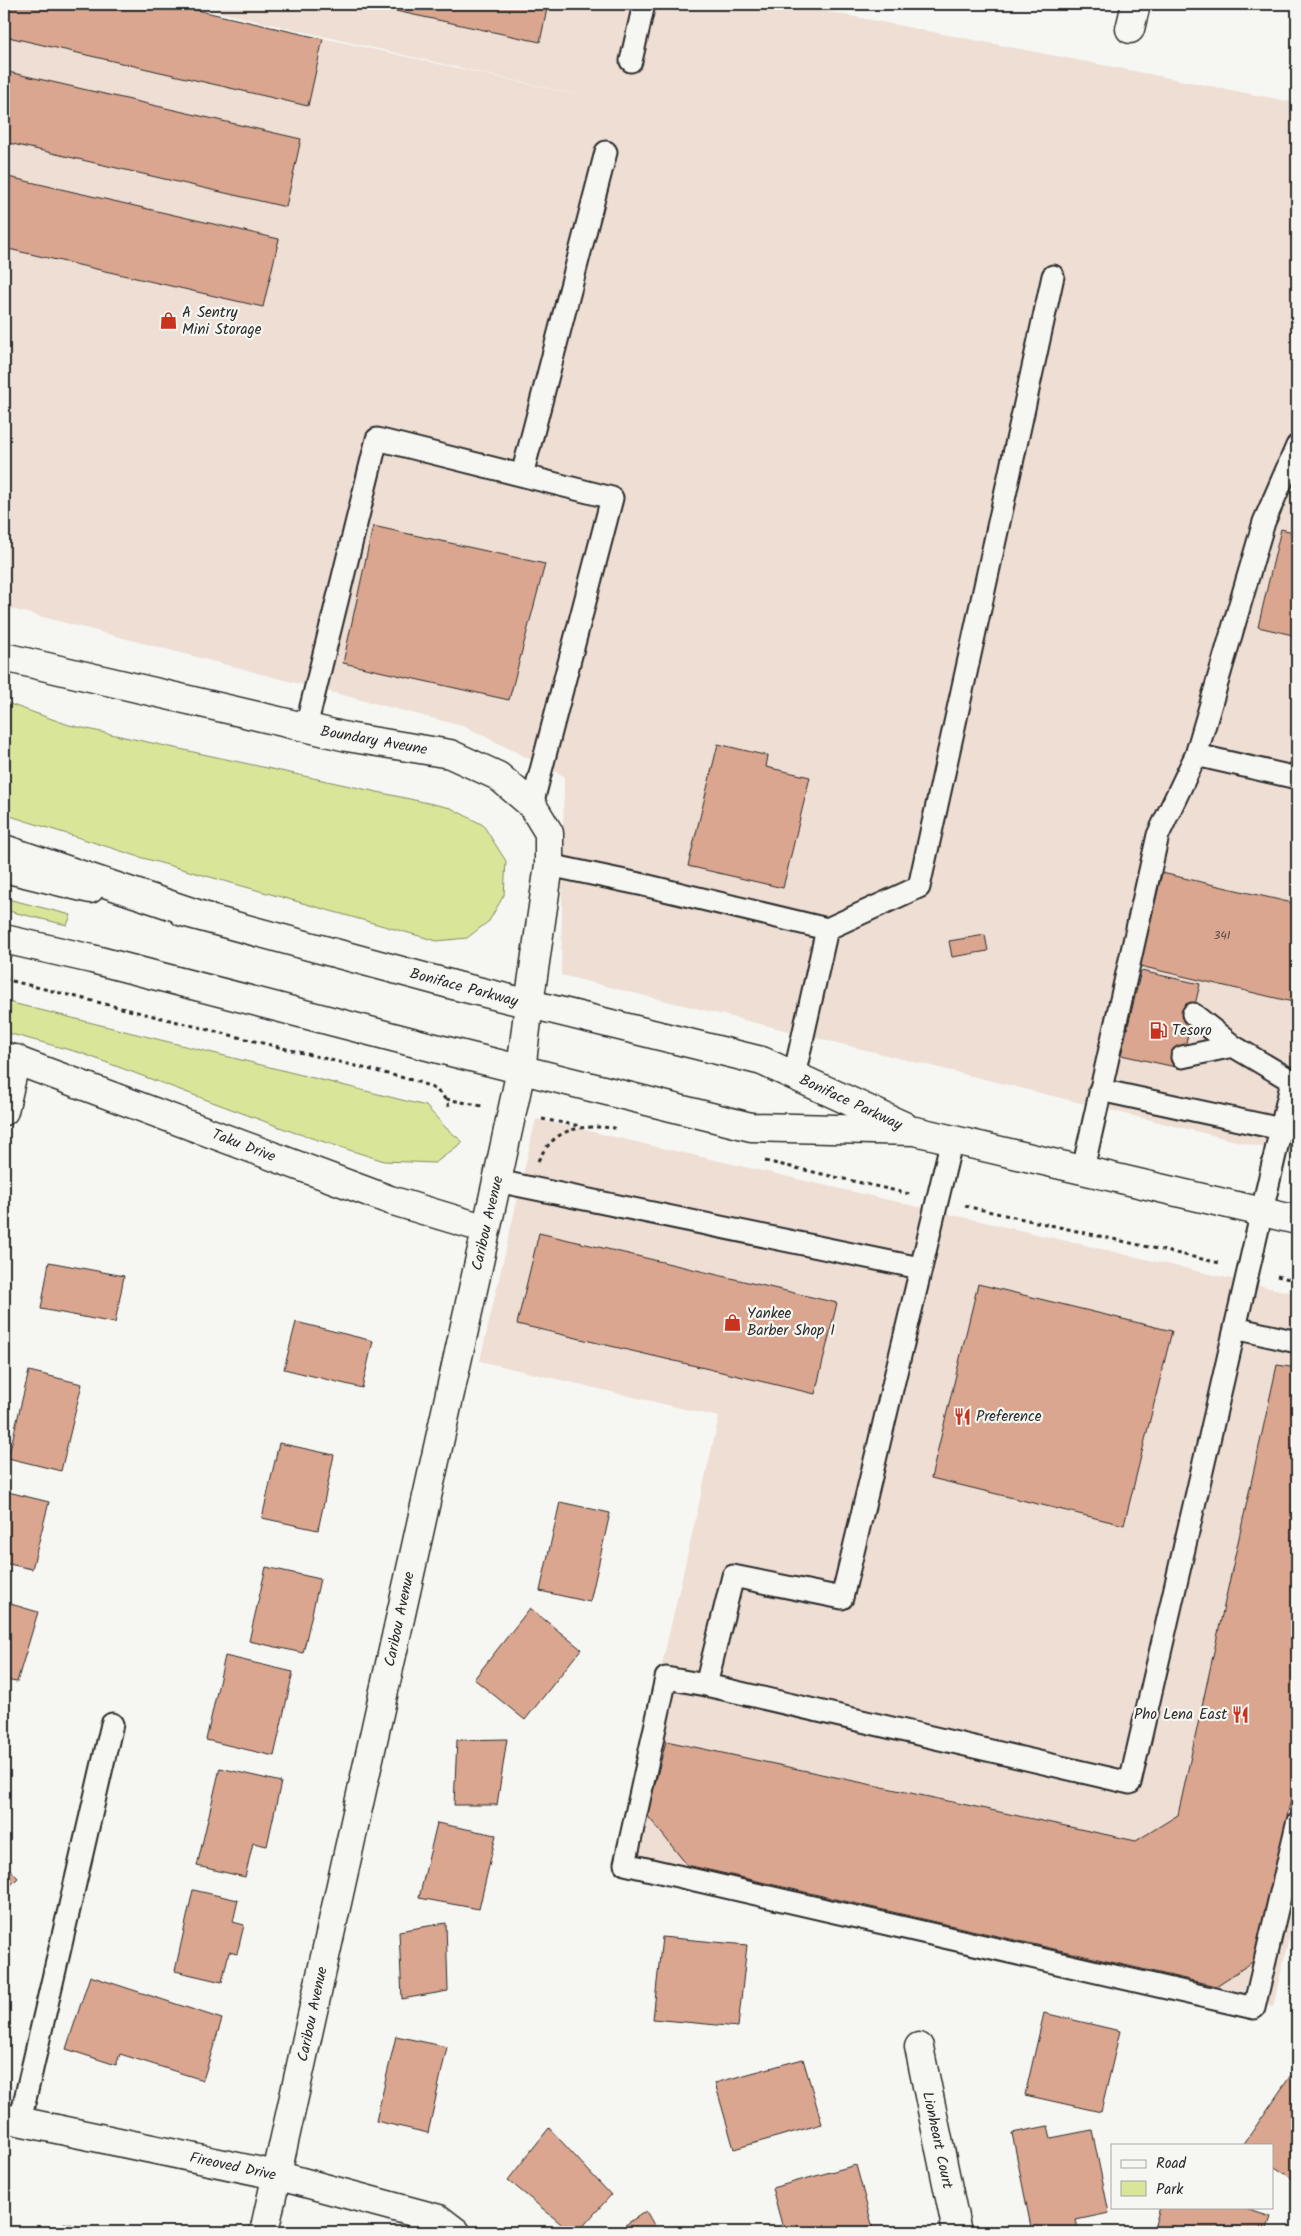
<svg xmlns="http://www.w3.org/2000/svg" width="1301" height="2236" font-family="Kalam,sans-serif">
<rect width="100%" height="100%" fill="#f6f6f2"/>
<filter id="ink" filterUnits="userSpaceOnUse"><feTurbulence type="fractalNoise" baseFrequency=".02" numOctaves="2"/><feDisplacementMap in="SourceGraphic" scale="10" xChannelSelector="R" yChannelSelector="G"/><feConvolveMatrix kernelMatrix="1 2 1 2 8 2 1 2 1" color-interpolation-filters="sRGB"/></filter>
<g filter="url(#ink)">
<path fill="#eeded4" d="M4 4H171L617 104 184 4H804V7L1297 103V1156L561 975 564 776 466 727 4 607Z
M536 1119 1297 1294V1903L1273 2007 618 1856 719 1417 480 1361Z"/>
<path fill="#d9e699" stroke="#828862" d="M4 702 69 725 451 808 483 825 506 861 504 895 489 921 467 938 437 941 143 858 4 814Z
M4 898 71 915 67 925 4 910Z
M4 1001 426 1106 446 1128 463 1142 435 1163 384 1161 293 1132 81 1053 4 1032Z"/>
<path fill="#daa68f" stroke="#2b2b2b" d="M4 4H170L323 39 308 106 4 36Z
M363 4H548L540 42Z
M4 71 301 139 286 207 4 142Z
M4 176 279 239 263 307 4 248Z
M373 526 545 564 509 700 343 663Z
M1281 529 1297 533V636L1258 627Z
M718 744 768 756 766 767 810 777 783 888 688 866Z
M1162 873 1297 904V1003L1140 966Z
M985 935 988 951 952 957 949 941Z
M1141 971 1200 984 1180 1068 1121 1055Z
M539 1233 837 1303 815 1394 517 1324Z
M49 1262 124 1276 115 1323 41 1309Z
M978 1284 1172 1331 1124 1525 931 1478Z
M296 1322 373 1341 362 1388 284 1369Z
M1277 1365 1297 1368V1773L1254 1961 1216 1986 687 1865 647 1815 666 1741 1136 1841 1178 1815Z
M29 1371 82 1384 61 1471 8 1458Z
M279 1443 334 1455 318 1530 262 1518Z
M4 1491 49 1502 32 1569 4 1563Z
M560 1502 610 1513 590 1602 540 1591Z
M266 1567 320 1579 303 1653 249 1641Z
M4 1602 38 1612 17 1682 4 1680Z
M530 1608 581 1649 525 1720 474 1679Z
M225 1656 293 1672 274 1756 206 1740Z
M507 1739 497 1805H454L457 1740Z
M220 1768 281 1782 267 1846 253 1843 245 1877 197 1866Z
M437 1823 496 1835 479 1909 419 1898Z
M4 1863 18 1878 4 1892Z
M193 1890 238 1900 233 1922 244 1925 237 1954 229 1952 222 1982 175 1971Z
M446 1923 448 1991 402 1999 399 1931Z
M662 1937 747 1945 738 2027 653 2019Z
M90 1976 222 2019 203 2080 120 2054 116 2065 66 2049Z
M1044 2013 1120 2031 1101 2112 1025 2095Z
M396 2036 447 2047 428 2133 376 2121Z
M803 2059 822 2124 734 2149 715 2083Z
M1291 2075 1297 2079V2182L1272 2165V2145H1243Z
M1048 2126 1051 2138 1092 2130 1109 2213 1076 2220 1079 2232H1032L1012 2133Z
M549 2128 611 2195 578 2232H571L508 2180Z
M856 2165 874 2232H784L772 2188Z
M1160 2207H1240L1271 2217 1266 2232H1153Z
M646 2211 658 2232H615Z
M64 2223 102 2232H62Z"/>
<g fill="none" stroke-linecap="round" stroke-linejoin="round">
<defs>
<path id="lane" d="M631 61 644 4
M522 475 606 152
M306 727 377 439 612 498 532 805
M1196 755 1264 522 1297 446
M549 865 644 885 827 929
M1233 1046 1292 1081
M1182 1057 1233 1046 1193 1014
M794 1076 827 929 919 887 1053 276
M1100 1090 1281 1129
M952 1139 842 1598 733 1576 706 1685 1130 1783 1292 1081 1297 1082
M1083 1169 1158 835 1196 755 1297 778
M497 1181 920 1268
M1235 1328 1297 1342
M706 1685 666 1678 625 1864 1254 2008 1297 1824
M20 2121 112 1724"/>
<path id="street" d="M1130 29 1136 4
M4 1056 390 1200 486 1229
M4 1111 16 1059
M919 2047 957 2232
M4 2118 276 2175 439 2219 456 2232
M264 2232 497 1181 521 1070 529 1004"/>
<path id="secondary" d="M4 657 347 737 450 754 498 776 532 805 549 833V865L529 1004"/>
<path id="primary" d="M4 868 90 889
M183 912 457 986 762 1061 904 1126
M4 939 92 959 439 1049 751 1127 915 1131 1297 1220"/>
<path id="highway" d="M4 849 206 917"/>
</defs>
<use href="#lane" stroke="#2b2b2b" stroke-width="25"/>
<use href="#street" stroke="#2b2b2b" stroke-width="31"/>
<use href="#secondary" stroke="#2b2b2b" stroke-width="31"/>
<use href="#primary" stroke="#2b2b2b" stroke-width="31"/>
<use href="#highway" stroke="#2b2b2b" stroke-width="31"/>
<path stroke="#2b2b2b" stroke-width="3" stroke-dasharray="4 4" stroke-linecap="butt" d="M4 979 412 1080C430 1086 443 1090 450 1109
M446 1099 482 1106
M542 1119 580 1126
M538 1161C555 1127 579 1125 615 1128
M765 1161 910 1194
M965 1206 1220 1263
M1277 1276 1297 1281"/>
<use href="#lane" stroke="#f6f6f2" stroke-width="21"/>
<use href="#street" stroke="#f6f6f2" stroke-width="28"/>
<use href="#secondary" stroke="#f6f6f2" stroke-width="28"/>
<use href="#primary" stroke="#f6f6f2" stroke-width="28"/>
<use href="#highway" stroke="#f6f6f2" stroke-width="28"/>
</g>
</g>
<defs>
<symbol id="shop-bare" viewBox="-9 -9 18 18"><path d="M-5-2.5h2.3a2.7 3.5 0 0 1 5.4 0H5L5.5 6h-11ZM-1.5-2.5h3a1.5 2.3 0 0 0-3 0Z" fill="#c8321e" stroke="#f6f6f2" stroke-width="2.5" paint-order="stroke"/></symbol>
<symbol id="fuel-bare" viewBox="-9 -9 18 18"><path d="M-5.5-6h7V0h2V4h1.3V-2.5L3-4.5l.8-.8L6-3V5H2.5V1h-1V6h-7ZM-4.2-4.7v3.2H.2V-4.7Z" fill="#c8321e" stroke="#f6f6f2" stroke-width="2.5" paint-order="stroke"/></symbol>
<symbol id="restaurant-bare" viewBox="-9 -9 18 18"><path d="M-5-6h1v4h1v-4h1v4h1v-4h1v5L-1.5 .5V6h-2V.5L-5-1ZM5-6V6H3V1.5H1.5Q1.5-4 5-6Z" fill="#c8321e" stroke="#f6f6f2" stroke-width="2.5" paint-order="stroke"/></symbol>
</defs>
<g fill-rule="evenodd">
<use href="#shop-bare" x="156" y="308" width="25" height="25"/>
<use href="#fuel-bare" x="1146" y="1018" width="25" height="25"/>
<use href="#shop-bare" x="720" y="1310" width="25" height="25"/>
<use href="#restaurant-bare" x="950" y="1404" width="25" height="25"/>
<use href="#restaurant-bare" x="1228" y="1702" width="25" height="25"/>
</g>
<g text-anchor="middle" stroke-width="4.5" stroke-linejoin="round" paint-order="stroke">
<g font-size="12" fill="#574a44">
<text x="1222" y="939">341</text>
</g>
<g font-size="15" fill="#2b2b2b" stroke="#f6f6f2" text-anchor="start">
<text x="182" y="317">A Sentry<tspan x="182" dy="17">Mini Storage</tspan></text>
<text x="1172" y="1035">Tesoro</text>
<text x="747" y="1318">Yankee<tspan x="747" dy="17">Barber Shop I</tspan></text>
<text x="976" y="1421">Preference</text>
<text x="1227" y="1719" text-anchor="end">Pho Lena East</text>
</g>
<g font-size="15" fill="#2b2b2b" stroke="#f6f6f2">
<text transform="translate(374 740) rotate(10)" y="5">Boundary Aveune</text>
<text transform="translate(464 987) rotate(15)" y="5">Boniface Parkway</text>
<text transform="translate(851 1102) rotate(25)" y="5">Boniface Parkway</text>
<text transform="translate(244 1145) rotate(21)" y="5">Taku Drive</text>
<text transform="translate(487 1223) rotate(-77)" y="5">Caribou Avenue</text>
<text transform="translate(399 1619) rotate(-78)" y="5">Caribou Avenue</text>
<text transform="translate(312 2014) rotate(-78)" y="5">Caribou Avenue</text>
<text transform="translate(938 2140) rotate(78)" y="5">Lionheart Court</text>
<text transform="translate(233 2166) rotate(12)" y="5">Fireoved Drive</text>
</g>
</g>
<rect width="1301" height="2236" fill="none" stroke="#f6f6f2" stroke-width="20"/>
<rect x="10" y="10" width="1281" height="2216" fill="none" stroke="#2b2b2b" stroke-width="2" filter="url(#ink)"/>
<rect x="1111" y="2144" width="162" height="65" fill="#f6f6f2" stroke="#a5a5a2"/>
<rect x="1121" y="2160" width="25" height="8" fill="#f6f6f2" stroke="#a5a5a2"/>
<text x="1156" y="2168" font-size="15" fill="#2b2b2b">Road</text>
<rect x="1121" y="2181" width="25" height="15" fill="#d9e699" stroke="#a5a5a2"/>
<text x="1156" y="2194" font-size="15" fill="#2b2b2b">Park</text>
</svg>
